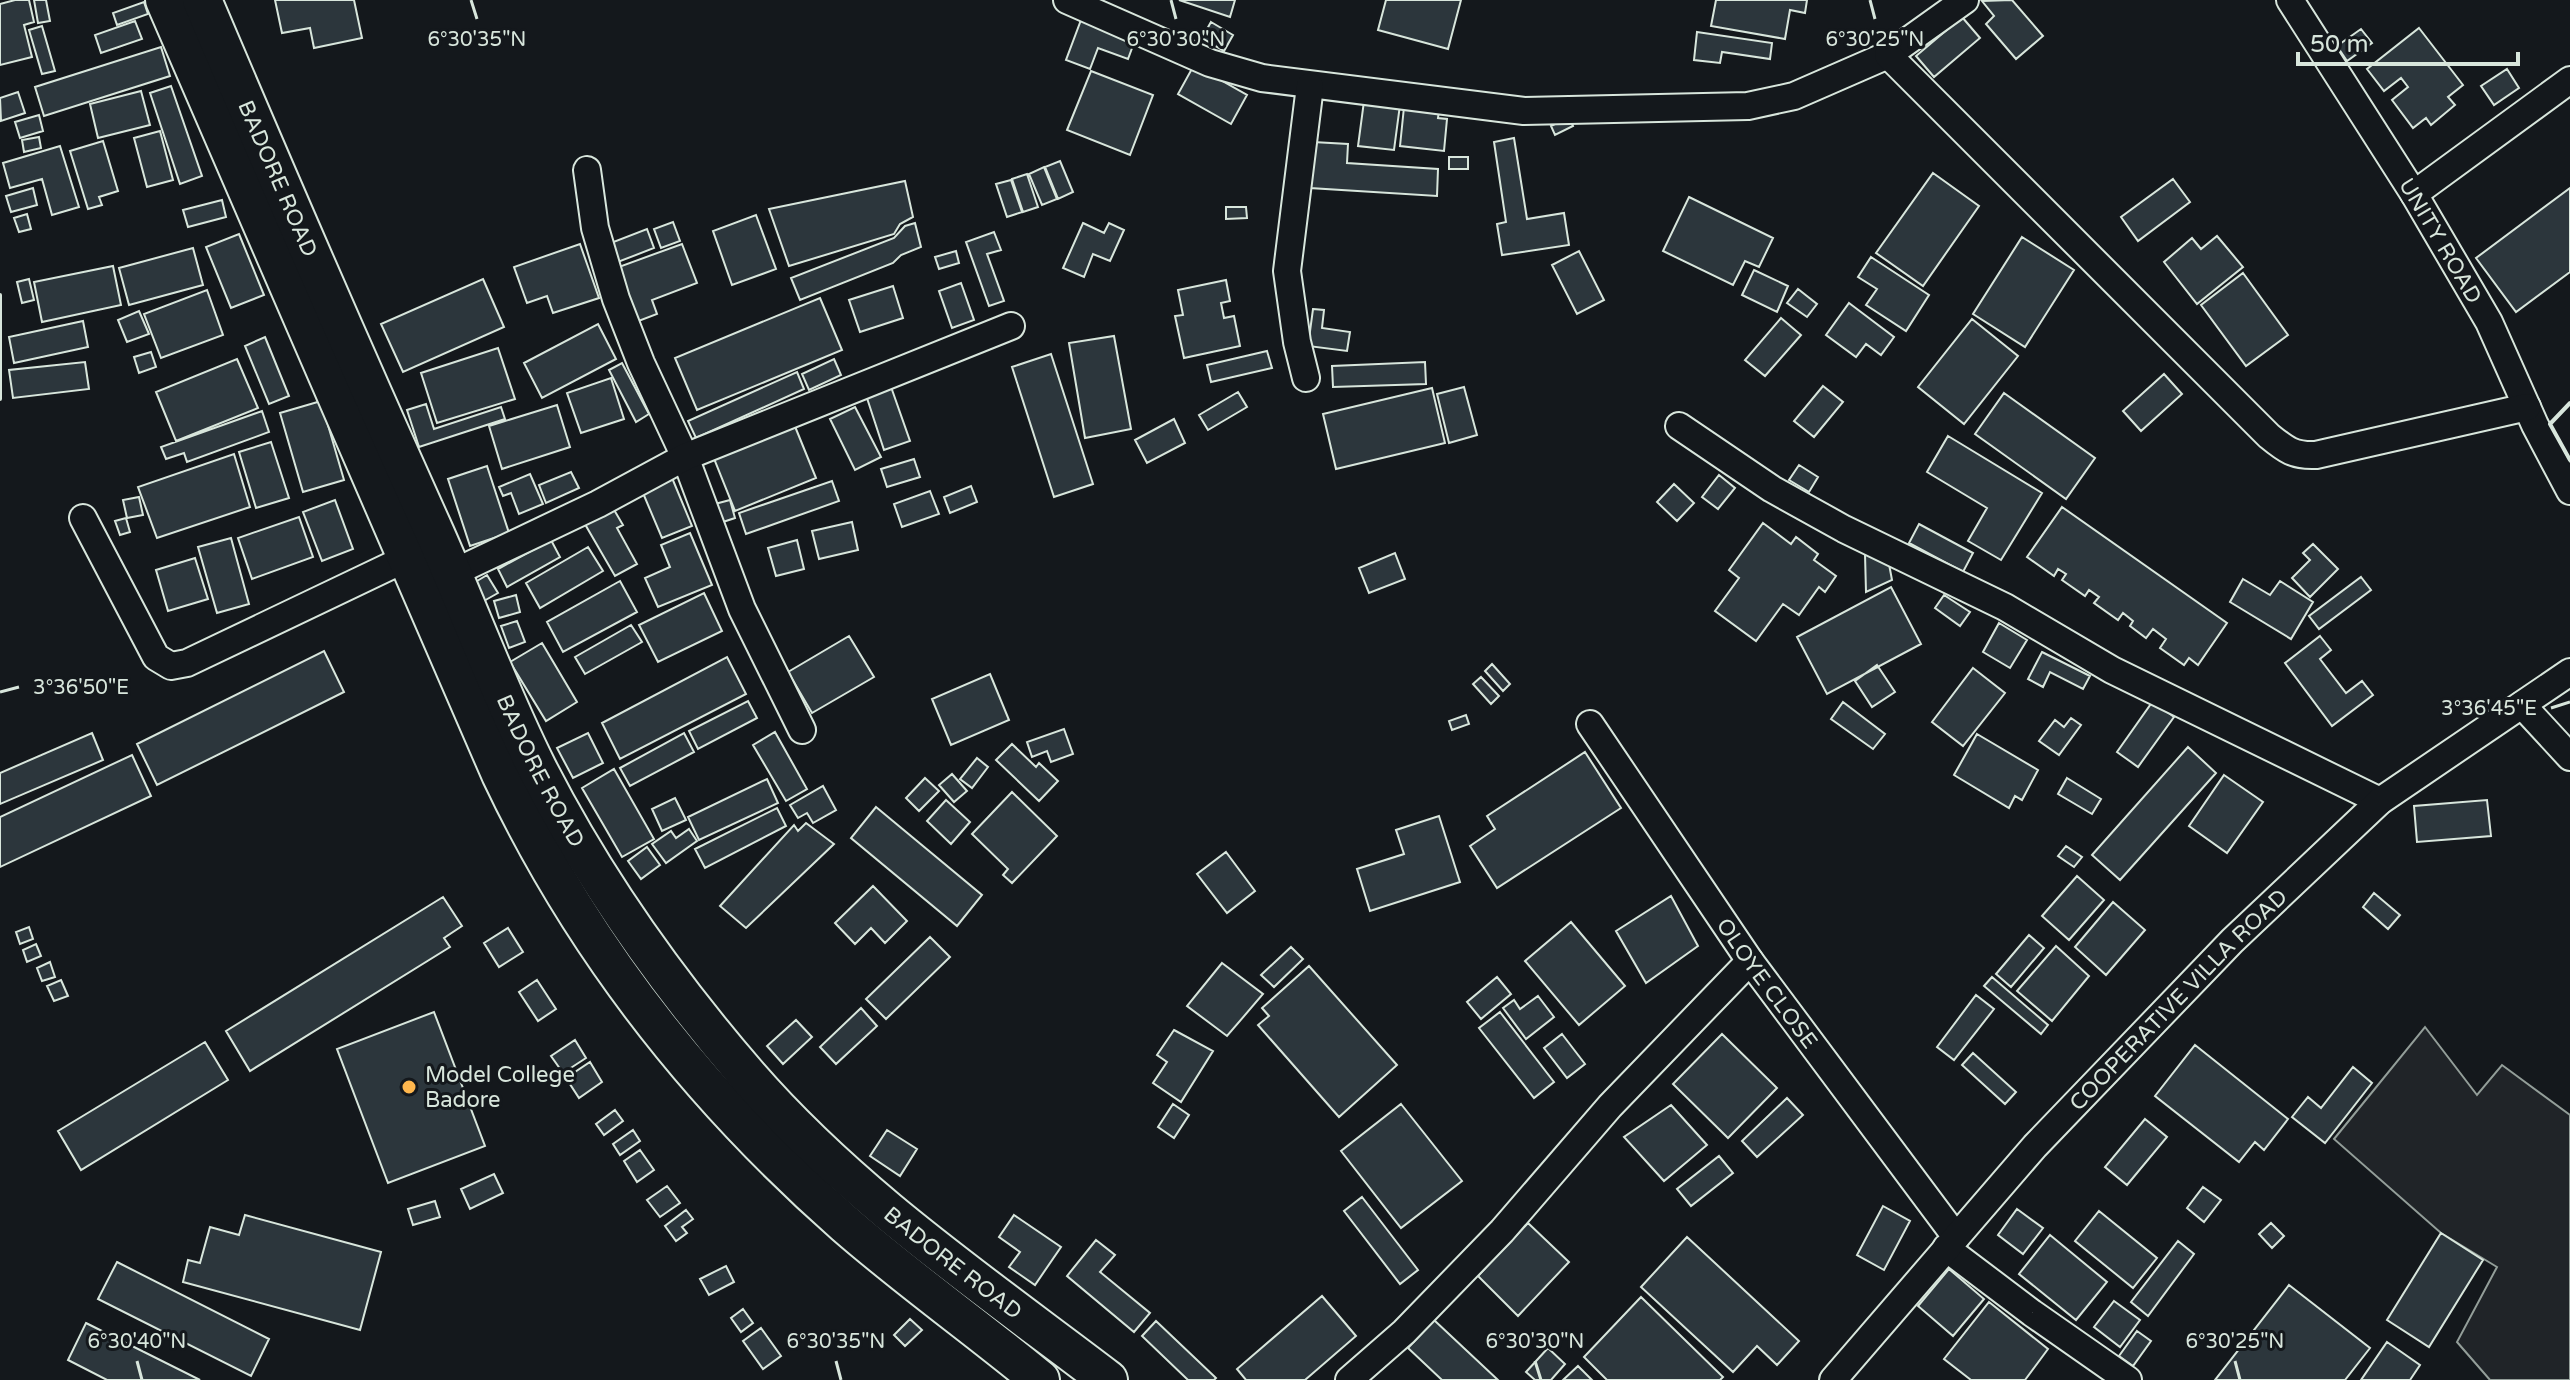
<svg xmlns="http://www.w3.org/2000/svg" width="2570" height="1380" font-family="'Varela Round',sans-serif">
<rect width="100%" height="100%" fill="#14181c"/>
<path fill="#202428" stroke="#939e99" stroke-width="2" d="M2425 1027 2477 1095 2502 1065 2570 1115V1380H2490L2457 1342 2497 1267 2441 1233 2334 1139Z"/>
<path fill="#2c363c" stroke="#d8e6dc" stroke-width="2" d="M15 0H29L34 22 24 25 32 57 0 65V4Z
M34 0H46L50 21 38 23Z
M275 0H354L362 38 314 48 310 28 282 33Z
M1179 0H1235L1230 17Z
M1386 0H1461L1448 49 1378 30Z
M1716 0H1807L1805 13 1790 10 1785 39 1711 26Z
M2012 0 2043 36 2016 59 1986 24 1994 16 1982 1Z
M144 2 148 14 117 25 113 13Z
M1962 17 1980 38 1934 77 1916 56Z
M1081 20 1135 40 1128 59 1098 48 1090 69 1066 60Z
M135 21 142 39 101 53 95 35Z
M1211 22 1233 35 1224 51 1202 38Z
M42 26 55 71 42 74 29 30Z
M2419 28 2463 85 2448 97 2455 105 2431 125 2426 118 2413 128 2392 100 2408 87 2401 78 2384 91 2367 69Z
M2361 29 2372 43 2347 61 2337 46Z
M1697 32 1772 43 1770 59 1722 52 1720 63 1694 60Z
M161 47 170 76 44 116 35 87Z
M1194 65 1247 95 1231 124 1178 94Z
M2507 69 2519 88 2494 105 2481 86Z
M1091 71 1153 95 1130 155 1067 130Z
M171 86 202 176 180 184 150 93Z
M141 91 150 125 98 138 90 104Z
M18 92 25 113 1 121 0 98Z
M1364 101 1400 105 1394 150 1358 146Z
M1404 107 1439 111 1438 118 1447 119 1444 151 1400 146Z
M39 115 43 131 20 138 15 122Z
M1569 117 1573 126 1555 135 1551 126Z
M160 131 173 180 147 187 134 138Z
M39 137 41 148 24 152 22 140Z
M1514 138 1527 219 1564 213 1569 245 1502 255 1497 224 1506 222 1494 142Z
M103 141 118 191 99 197 102 205 88 209 70 151Z
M1313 142 1348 144 1347 163 1438 169 1437 196 1310 188Z
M60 146 79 207 52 215 42 179 10 188 3 163Z
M1449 157H1468V169H1449Z
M1060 161 1073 192 1058 199 1045 167Z
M1044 167 1057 199 1042 205 1029 174Z
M1933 173 1979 206 1923 286 1876 253Z
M1027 174 1038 207 1023 212 1012 179Z
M2173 179 2190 202 2138 241 2121 217Z
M1011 180 1022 212 1007 217 996 184Z
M905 181 913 217 900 224 894 234 789 266 769 209Z
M33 188 37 205 11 212 6 196Z
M2570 188V272L2516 312 2476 258Z
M1689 197 1773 238 1759 267 1745 261 1733 285 1663 251Z
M222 200 226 217 188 227 183 210Z
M1226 207H1246L1247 218 1226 219Z
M27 214 31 229 19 232 14 218Z
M756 215 776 269 732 285 713 231Z
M673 222 680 241 661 248 654 229Z
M915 223 921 247 901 255 893 263 800 300 791 278 894 238 905 226Z
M1083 223 1104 233 1109 223 1124 230 1110 261 1093 254 1084 277 1063 268Z
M647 229 654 248 610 265 603 246Z
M994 232 1001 250 987 254 1004 301 989 306 966 242Z
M239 234 264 295 231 308 206 247Z
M2217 236 2243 267 2197 304 2164 262 2192 238 2201 249Z
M2022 237 2074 270 2025 347 1973 314Z
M580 244 599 298 553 313 547 296 527 303 514 267Z
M682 244 697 283 652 300 657 314 636 322 616 268Z
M193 248 203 285 129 305 119 268Z
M956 251 959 263 939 269 935 257Z
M1579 251 1604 300 1577 314 1552 265Z
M1871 257 1929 295 1906 331 1866 305 1877 289 1858 277Z
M113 266 121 305 42 322 34 282Z
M1754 270 1788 286 1777 312 1742 295Z
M2243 273 2288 335 2246 366 2201 305Z
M29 279 34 300 22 303 17 282Z
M483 279 504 327 403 372 381 324Z
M1226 280 1230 301 1221 303 1224 318 1234 316 1240 346 1184 358 1175 316 1183 315 1178 290Z
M961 283 974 320 952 328 939 291Z
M893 286 903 318 860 332 849 300Z
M1798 289 1817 304 1807 317 1787 303Z
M207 290 223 335 161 358 144 314Z
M820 298 842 350 697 410 675 358Z
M1849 303 1894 337 1881 355 1866 344 1856 357 1826 335Z
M1313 309 1324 310 1322 328 1350 332 1347 351 1308 346Z
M139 311 149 334 127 342 118 320Z
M1781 318 1801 335 1765 376 1745 360Z
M1972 319 2018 356 1964 424 1918 387Z
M83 321 88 347 14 363 9 337Z
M598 324 616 359 542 398 524 363Z
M1114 336 1131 429 1085 438 1069 343Z
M265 337 289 396 269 404 245 346Z
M498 348 515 399 437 423 421 373Z
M1267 351 1272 368 1211 382 1207 365Z
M151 352 156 367 139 373 134 357Z
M1051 354 1093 484 1054 497 1012 367Z
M237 359 258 408 176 441 156 392Z
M834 359 841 375 809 390 802 374Z
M85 362 89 389 13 398 9 370Z
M1425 362 1426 384 1333 387 1332 366Z
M622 363 649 414 636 422 609 370Z
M797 372 804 389 696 438 688 421Z
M2164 374 2182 394 2141 431 2123 411Z
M611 378 624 419 581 433 567 393Z
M890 384 910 441 884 450 865 392Z
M1823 386 1843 402 1814 437 1794 421Z
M1464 387 1477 435 1449 443 1437 394Z
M1432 388 1445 443 1336 469 1323 414Z
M1238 392 1247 407 1208 430 1199 415Z
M2004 393 2095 458 2066 499 1975 434Z
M321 401 344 480 303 492 280 413Z
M426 404 434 429 501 407 505 419 419 447 407 410Z
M557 405 570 447 502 469 489 426Z
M855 407 881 457 855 470 830 419Z
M262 411 269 432 187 462 184 453 166 459 161 447Z
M1174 419 1185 443 1147 463 1135 440Z
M794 424 816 478 735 511 713 456Z
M1948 436 2042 493 2001 560 1968 541 1987 508 1927 472Z
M271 442 289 498 256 508 239 452Z
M234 454 250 507 157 538 138 487Z
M914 459 920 477 887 487 881 469Z
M1799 465 1818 477 1809 492 1789 480Z
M487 466 509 533 470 546 448 479Z
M571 472 579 488 546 503 539 485Z
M670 473 692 526 662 538 640 486Z
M530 474 543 504 519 514 511 493 503 496 499 487Z
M1719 475 1735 488 1718 509 1702 497Z
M832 481 839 501 746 534 739 513Z
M1674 484 1694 503 1677 521 1657 502Z
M971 486 977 502 950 513 944 497Z
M930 491 939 514 902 527 894 504Z
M139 497 143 515 127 518 123 500Z
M335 500 353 549 322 561 303 512Z
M730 500 735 518 717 524 711 505Z
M610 503 623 525 617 528 637 564 615 576 582 519Z
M2062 507 2227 623 2198 665 2189 658 2184 665 2160 648 2166 639 2153 629 2146 638 2130 626 2133 621 2123 613 2118 620 2094 603 2099 597 2089 590 2085 596 2062 580 2066 574 2058 569 2054 576 2027 557Z
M299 517 313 557 252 579 238 538Z
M126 518 130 532 120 535 115 521Z
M852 522 858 550 819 559 812 531Z
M1763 523 1791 544 1796 537 1818 554 1814 560 1836 576 1825 592 1819 587 1799 615 1783 604 1756 641 1715 611 1739 578 1729 570Z
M1919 524 1973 553 1963 572 1909 543Z
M690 533 712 585 658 607 645 578 670 567 661 545Z
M231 538 249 604 217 613 198 547Z
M551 540 560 557 507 587 498 569Z
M797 540 804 569 776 576 768 548Z
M2313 544 2338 569 2310 597 2292 578 2310 560 2303 553Z
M588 547 603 571 540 608 526 583Z
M1395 553 1405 579 1369 593 1359 568Z
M1865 554 1889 564 1892 580 1866 592Z
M195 558 208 599 168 611 156 570Z
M487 575 498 593 482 602 472 584Z
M2361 577 2371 590 2319 629 2309 616Z
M2243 579 2270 595 2280 581 2313 602 2291 639 2230 602Z
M620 581 637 612 563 652 547 622Z
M1891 587 1921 644 1827 694 1797 637Z
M704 593 722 631 658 662 639 625Z
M516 595 520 612 499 618 494 601Z
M1944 595 1970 612 1960 626 1935 608Z
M517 621 525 642 509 648 501 626Z
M1999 623 2027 640 2010 668 1983 652Z
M631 625 642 642 585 674 575 657Z
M849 636 874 677 812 713 788 672Z
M2320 636 2331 650 2320 659 2346 693 2362 681 2373 695 2332 726 2285 663Z
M542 643 577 702 546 721 510 662Z
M324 651 344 692 157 785 137 744Z
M2042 652 2090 676 2083 689 2050 672 2043 687 2028 679Z
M727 657 746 694 620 759 602 723Z
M1492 664 1510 684 1503 691 1485 671Z
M1877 665 1895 692 1872 707 1855 681Z
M1973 668 2005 693 1963 746 1932 722Z
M990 674 1009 720 951 745 932 699Z
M1481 677 1499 696 1491 704 1473 684Z
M748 701 757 718 698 749 689 731Z
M2153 701 2174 717 2138 767 2117 752Z
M1843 702 1885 734 1873 749 1831 719Z
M1466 715 1469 724 1452 730 1449 721Z
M2071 718 2081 725 2059 755 2039 741 2055 720 2064 727Z
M1064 729 1073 754 1051 762 1047 751 1032 757 1027 742Z
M775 732 807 789 786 801 753 745Z
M92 733 103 760 0 804V773Z
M588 733 603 763 573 778 557 748Z
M684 733 694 752 630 786 620 768Z
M1977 734 2038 770 2022 800 2015 796 2009 808 1954 775Z
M1012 744 1036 767 1039 763 1058 781 1039 801 996 760Z
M2188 747 2216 773 2120 880 2092 855Z
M1585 752 1621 808 1497 888 1470 846 1495 829 1487 816Z
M132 755 151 796 0 867V817Z
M977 758 988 767 972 788 960 779Z
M614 769 654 839 622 857 582 788Z
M952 774 967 791 954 802 939 785Z
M2224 775 2263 802 2227 853 2189 826Z
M925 778 939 791 919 811 906 798Z
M2067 778 2101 799 2092 814 2058 794Z
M767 779 778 803 699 840 688 817Z
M823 786 836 810 813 823 807 813 798 818 790 805Z
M1012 792 1057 836 1012 883 1003 875 1008 869 972 834Z
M675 798 686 820 662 831 652 809Z
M946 800 970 822 951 844 927 821Z
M2487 800 2491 836 2417 842 2414 806Z
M876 807 982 895 957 926 851 838Z
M777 808 786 826 705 868 695 849Z
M1439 816 1460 882 1370 911 1357 869 1404 854 1396 830Z
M806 823 834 844 746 928 720 906 794 825 798 831Z
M689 829 697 841 666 863 652 844 671 831 676 838Z
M2066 846 2082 857 2074 867 2058 856Z
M647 847 660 865 641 879 628 861Z
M1226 852 1255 891 1227 913 1197 874Z
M2077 876 2104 900 2069 940 2042 916Z
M873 886 907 921 885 943 871 928 855 944 835 923Z
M2374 893 2400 915 2388 929 2363 907Z
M1671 896 1698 946 1646 983 1616 931Z
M443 897 462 926 444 938 450 947 250 1071 226 1031Z
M2113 902 2145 930 2106 975 2075 947Z
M1571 922 1625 986 1579 1025 1525 961Z
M29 927 33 939 20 944 16 932Z
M508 928 523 952 499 967 484 943Z
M2029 935 2044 948 2011 987 1996 974Z
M930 937 950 957 886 1019 866 999Z
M36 944 41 956 27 962 23 950Z
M2056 946 2089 976 2052 1021 2017 991Z
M1291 947 1303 959 1274 987 1261 975Z
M50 962 55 977 42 981 37 968Z
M1222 963 1263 994 1227 1036 1187 1006Z
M1309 966 1397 1065 1339 1117 1258 1025 1269 1016 1262 1008Z
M1497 977 1511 994 1481 1019 1467 1002Z
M1992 977 2048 1025 2041 1034 1984 986Z
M61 980 68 996 54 1001 47 986Z
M537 980 556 1009 538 1021 519 992Z
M1976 995 1994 1009 1954 1060 1937 1047Z
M1538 996 1554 1017 1526 1039 1503 1008 1514 1000 1520 1009Z
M861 1008 877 1026 836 1064 820 1047Z
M434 1012 485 1146 388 1183 337 1049Z
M1500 1012 1554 1082 1534 1098 1479 1028Z
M796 1020 812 1037 783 1064 767 1046Z
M1174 1030 1213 1051 1181 1102 1153 1083 1167 1062 1157 1055Z
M1562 1034 1585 1064 1567 1078 1544 1048Z
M1722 1034 1777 1088 1728 1138 1673 1084Z
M575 1040 586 1058 563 1073 551 1056Z
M205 1042 228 1080 81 1170 58 1131Z
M2195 1045 2288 1119 2264 1150 2255 1142 2239 1162 2155 1096Z
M1973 1053 2016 1092 2005 1104 1962 1065Z
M590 1062 602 1082 579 1098 566 1078Z
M2353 1067 2372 1083 2325 1143 2292 1117 2308 1097 2321 1108Z
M1787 1098 1803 1115 1757 1157 1742 1141Z
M1173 1104 1189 1115 1174 1138 1158 1127Z
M1401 1104 1462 1181 1401 1228 1341 1151Z
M1671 1105 1707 1145 1664 1181 1624 1137Z
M615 1110 623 1121 604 1135 596 1124Z
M2145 1119 2167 1137 2127 1185 2105 1167Z
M633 1130 640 1141 620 1155 613 1144Z
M887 1130 917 1149 900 1176 870 1156Z
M640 1150 654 1170 637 1182 624 1161Z
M1719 1156 1733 1173 1691 1206 1677 1189Z
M494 1174 503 1193 470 1209 461 1189Z
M667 1186 680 1203 660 1217 647 1200Z
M2203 1187 2221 1200 2204 1222 2187 1208Z
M1362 1197 1418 1270 1400 1284 1344 1211Z
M435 1201 440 1217 413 1225 408 1209Z
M1883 1206 1910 1221 1884 1270 1857 1255Z
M2017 1209 2043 1228 2023 1254 1998 1235Z
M686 1210 693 1219 682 1227 687 1233 676 1241 665 1226Z
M2099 1211 2157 1258 2133 1288 2075 1241Z
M245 1215 381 1252 360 1330 183 1282 188 1260 200 1263 210 1227 239 1235Z
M1014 1215 1061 1247 1035 1285 1009 1267 1020 1252 999 1237Z
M1528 1223 1569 1262 1518 1316 1478 1276Z
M2271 1223 2284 1236 2272 1248 2259 1234Z
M2441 1233 2483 1260 2429 1347 2387 1320Z
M2050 1235 2107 1282 2076 1320 2019 1274Z
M1687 1237 1799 1341 1777 1365 1757 1346 1733 1372 1641 1287Z
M1096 1240 1115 1255 1100 1272 1150 1313 1134 1332 1067 1276Z
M2178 1241 2194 1254 2148 1316 2131 1302Z
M117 1262 269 1339 251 1376 98 1299Z
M726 1266 734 1282 709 1295 700 1279Z
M1949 1269 1984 1299 1953 1336 1918 1306Z
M2289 1285 2370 1348 2345 1380H2215Z
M1322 1296 1356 1336 1305 1380H1246L1237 1369Z
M1641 1297 1723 1377 1720 1380H1607L1584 1357Z
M2114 1301 2140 1320 2120 1347 2094 1327Z
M1989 1302 2048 1349 2025 1380H1971L1944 1359Z
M743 1309 753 1323 741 1332 731 1318Z
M910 1319 922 1330 905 1346 894 1335Z
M1434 1320 1498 1380H1442L1408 1348Z
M1156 1321 1216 1378 1214 1380H1188L1142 1336Z
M86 1323 200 1380H107L68 1360Z
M761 1328 781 1356 763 1369 743 1341Z
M2137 1331 2151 1341 2133 1366 2119 1356Z
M2387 1342 2420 1365 2410 1380H2361Z
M1548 1348 1565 1364 1551 1380H1535L1526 1372Z
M1578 1366 1592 1380H1563Z"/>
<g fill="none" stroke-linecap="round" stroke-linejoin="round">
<defs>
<g id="minor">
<path d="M1067 0 1210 63 1262 78 1524 111 1748 106 1794 96 1888 55 1965 0"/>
<path id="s1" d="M2290 0 2414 194 2489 322 2535 425 2570 491"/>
<path d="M1888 55 2269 436C2286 450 2294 456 2316 455L2527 407"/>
<path d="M587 170 595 228 616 299 641 363 685 457 742 609 802 730"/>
<path d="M2414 194 2570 80"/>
<path d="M1306 378 1297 342 1287 271 1310 86"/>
<path d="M1679 426 1772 489 1844 529 2005 607 2112 670 2380 801"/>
<path d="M83 518 156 657 171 666 187 663 407 558"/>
<path d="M453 573 598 504 685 457 1011 326"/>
<path d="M2522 705 2570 757"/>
<path id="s2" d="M1590 724 1750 961 1956 1237"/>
<path d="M1946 1248 2032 1313 2128 1380"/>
<path d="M1349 1380 1404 1332 1502 1231 1610 1106 1750 961"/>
<path id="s3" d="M1833 1380 2035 1146 2232 941 2380 801 2570 672"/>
</g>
<g id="secondary">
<path d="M165 0 501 774C583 948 701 1097 845 1224 908 1279 976 1327 1040 1380"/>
<path id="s4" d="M202 0C277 177 353 352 432 527 468 607 498 690 537 768 593 878 666 981 747 1075 851 1195 982 1284 1108 1380"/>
</g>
</defs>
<use href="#minor" stroke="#d8e6dc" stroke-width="30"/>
<use href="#secondary" stroke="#d8e6dc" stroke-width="42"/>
<use href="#minor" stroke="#14181c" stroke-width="26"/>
<use href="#secondary" stroke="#14181c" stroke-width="38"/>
<path stroke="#d8e6dc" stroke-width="4" d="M0 295V399
M2570 403 2550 424 2570 460"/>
</g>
<path fill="none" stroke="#d8e6dc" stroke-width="3" d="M471 0 477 19M1171 0 1176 19M1870 0 1875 19M0 692 19 687M2551 708 2570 702M137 1361 142 1380M836 1361 841 1380M1535 1361 1541 1380M2235 1361 2240 1380"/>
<circle fill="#ffb74d" stroke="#14181c" stroke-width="3" cx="409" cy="1087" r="8"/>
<g text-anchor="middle" stroke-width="6" stroke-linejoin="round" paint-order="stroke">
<g font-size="22" fill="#d8e6dc" stroke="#14181c">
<text dy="8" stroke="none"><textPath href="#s4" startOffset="194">BADORE ROAD</textPath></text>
<text dy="8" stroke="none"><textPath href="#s1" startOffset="284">UNITY ROAD</textPath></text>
<text dy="8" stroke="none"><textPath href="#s4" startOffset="842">BADORE ROAD</textPath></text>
<text dy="8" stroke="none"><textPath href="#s2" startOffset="314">OLOYE CLOSE</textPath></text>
<text dy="8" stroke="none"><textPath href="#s3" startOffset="514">COOPERATIVE VILLA ROAD</textPath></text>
<text dy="8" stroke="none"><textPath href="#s4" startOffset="1490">BADORE ROAD</textPath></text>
</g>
<g font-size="22" fill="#d8e6dc" stroke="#14181c" text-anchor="start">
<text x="425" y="1082">Model College<tspan x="425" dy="25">Badore</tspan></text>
</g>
</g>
<g font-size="20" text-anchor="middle" fill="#d8e6dc" stroke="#14181c" stroke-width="6" stroke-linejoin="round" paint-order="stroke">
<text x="477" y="46">6°30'35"N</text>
<text x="1176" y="46">6°30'30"N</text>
<text x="1875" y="46">6°30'25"N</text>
<text x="81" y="694">3°36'50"E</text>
<text x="2489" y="715">3°36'45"E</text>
<text x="137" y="1348">6°30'40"N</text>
<text x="836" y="1348">6°30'35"N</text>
<text x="1535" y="1348">6°30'30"N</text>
<text x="2235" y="1348">6°30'25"N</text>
</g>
<path d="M2298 52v12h220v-12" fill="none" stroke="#d8e6dc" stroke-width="4"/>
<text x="2310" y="52" font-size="24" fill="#d8e6dc" stroke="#14181c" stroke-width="6" paint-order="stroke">50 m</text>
</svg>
